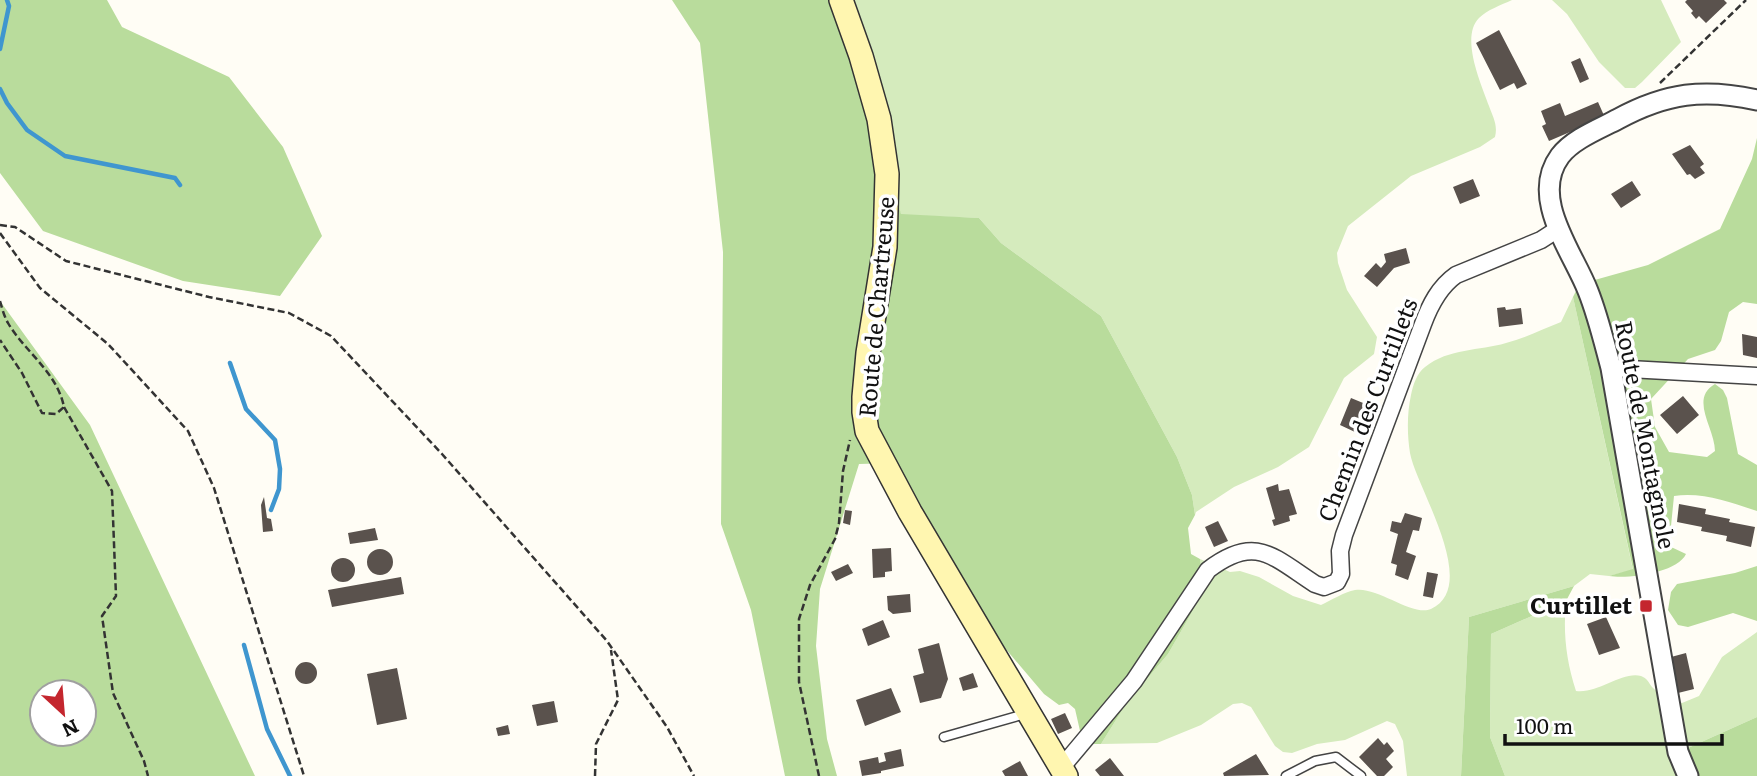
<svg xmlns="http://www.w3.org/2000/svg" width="1757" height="776" font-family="Literata,serif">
<rect width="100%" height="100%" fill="#fffdf5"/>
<path fill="#d5ebbd" d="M837 0H1512C1501 5 1487 10 1479 18 1460 37 1481 84 1489 106 1493 117 1498 125 1495 137L1480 147 1411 176 1348 226 1337 253 1338 263 1347 290 1377 337 1374 354 1344 378 1309 447 1278 467 1234 487 1196 512 1195 515 1192 495 1177 457 1101 316 1001 243 979 218 901 215Z
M1552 0H1661L1681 42 1642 82 1635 88H1625L1599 62 1567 14Z
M1573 297 1633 570 1609 576 1590 574 1574 586 1469 617 1461 776H1407L1403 741 1395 724 1387 721 1345 740 1317 744 1292 753 1283 752 1275 746 1251 707 1242 703 1233 704 1201 725 1157 743 1101 744 1126 704 1168 654 1191 614 1204 588 1200 559 1230 572 1240 571 1259 577 1293 596 1321 605C1332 600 1344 592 1355 590 1377 586 1413 617 1431 609 1481 586 1416 487 1410 453 1407 434 1407 413 1411 395 1413 385 1417 373 1425 367 1449 348 1479 351 1506 343 1525 338 1543 329 1561 322Z
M1566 601C1563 633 1566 660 1576 691 1598 694 1622 671 1641 676 1647 678 1649 683 1652 687 1658 694 1673 698 1682 703L1699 696 1722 657 1757 632V717L1688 748 1681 776H1505L1490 737 1491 634Z"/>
<path fill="#b9dc9c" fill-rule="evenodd" d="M0 0H107L122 27 229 77 283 147 322 236 280 296 183 281 43 231 0 173Z
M672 0H837L901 214 979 218 1001 243 1101 316 1177 457 1192 495 1195 515 1188 528 1191 554 1200 559 1204 588 1191 614 1168 654 1126 704 1101 744H1083L1075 709 1068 703 1059 705 1044 694 999 641 895 463 859 464 820 589 816 646 827 739 837 776H785L751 610 721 524 723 252 700 43Z
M1757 138V304L1743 302 1729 312 1721 341 1715 350 1688 359 1651 399 1655 427 1669 452 1707 457 1715 451C1715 428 1689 399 1715 384L1723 390 1727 398 1738 454 1757 465V511C1729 502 1703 492 1674 496L1669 546 1686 554C1677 573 1629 579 1609 576L1633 569 1573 297 1577 289 1584 283 1648 265 1720 229 1752 159Z
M0 301 90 425 255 776H0ZM42 692H84V734H42Z
M1757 566V621L1733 613 1688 627 1678 625 1668 610 1671 592 1677 584 1735 573Z
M1574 586 1566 601 1491 634 1490 737 1505 776H1461L1469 617Z
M1757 717V776H1681L1688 748Z"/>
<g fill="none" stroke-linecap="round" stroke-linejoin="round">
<path stroke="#3f96cf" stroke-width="4.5" d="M0 49 9 6 7 0
M0 89 7 103 27 130 65 156 175 178 180 185
M230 363 246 409 275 440 280 469 279 489 271 510
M244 645 267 729 290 776"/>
</g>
<path fill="#5a524d" d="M1687 0H1724L1727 3 1706 23 1699 16 1696 19 1691 13 1693 11 1685 2Z
M1499 30 1527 84 1517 89 1514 83 1500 90 1476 43Z
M1580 58 1589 79 1580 83 1571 62Z
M1598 102 1606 120 1584 126 1549 141 1542 126 1546 124 1541 111 1560 103 1565 116Z
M1690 145 1704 164 1700 167 1705 173 1695 179 1690 174 1687 175 1672 154Z
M1473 179 1480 196 1460 204 1453 187Z
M1632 181 1641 195 1621 208 1611 194Z
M1406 248 1410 263 1394 268 1377 287 1364 276 1376 263 1381 268 1386 262 1384 254Z
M1505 307 1506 310 1521 308 1523 324 1499 327 1497 308Z
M1742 334 1757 337V358L1743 355Z
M1683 396 1699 415 1677 434 1660 415Z
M1351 398 1368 405 1367 408 1374 412 1365 430 1357 426 1355 432 1340 425Z
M1278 484 1279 491 1289 489 1297 514 1289 516 1290 521 1274 526 1272 520 1275 519 1266 488Z
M264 497 267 518 271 519 273 531 263 532 261 505Z
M1679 504 1706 509 1705 514 1730 519 1729 522 1755 527 1751 547 1726 541 1727 536 1701 531 1702 527 1677 522Z
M845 510 852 511 850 525 843 523Z
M1405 513 1422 518 1419 531 1413 530 1406 552 1416 556 1408 580 1395 575 1397 565 1391 563 1398 534 1390 531 1392 521 1401 523Z
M1218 521 1228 541 1214 547 1205 527Z
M375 528 378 540 350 544 348 533Z
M891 548 892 571 885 572V577L873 578 872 549Z
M367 562a13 13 0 1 1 26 0a13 13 0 1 1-26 0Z
M331 570a12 12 0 1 1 24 0a12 12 0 1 1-24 0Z
M848 564 853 573 836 581 831 572Z
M1427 572 1438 574 1433 598 1423 596Z
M401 577 404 594 332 607 328 590Z
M910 594 911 612 893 614 888 610 887 596Z
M1606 617 1620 648 1599 655 1587 624Z
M883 620 890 637 868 646 862 629Z
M939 643 948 679 941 698 920 703 913 676 924 673 918 649Z
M1686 653 1694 689 1678 693 1671 657Z
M295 673a11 11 0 1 1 22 0a11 11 0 1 1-22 0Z
M397 668 407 719 377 725 367 674Z
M973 673 978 687 963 691 959 678Z
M891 688 901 712 865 726 856 700Z
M554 701 558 722 537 726 532 705Z
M1065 713 1072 728 1058 734 1051 719Z
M508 725 510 734 498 736 496 728Z
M1378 738 1384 745 1387 742 1394 751 1386 759 1393 767 1384 776H1377L1359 757Z
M901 749 904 766 881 771V773L862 776 859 761 878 757 879 763 886 761 884 753Z
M1256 754 1269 775 1224 776 1223 773Z
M1110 758 1124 776H1100L1095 770Z
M1020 761 1028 776H1005L1002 771Z"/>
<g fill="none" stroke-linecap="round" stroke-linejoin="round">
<defs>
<path id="service" d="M944 737 1025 714
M1286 776 1315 761 1336 757 1361 776"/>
<path id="minor" d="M1611 368 1757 376
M1061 768 1134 681 1208 570C1255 534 1272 556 1315 584L1324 587 1337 582 1341 574 1340 551 1344 535 1423 324C1430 305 1439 287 1456 275L1541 240 1558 229"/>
<path id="tertiary" d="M1688 776 1678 752 1611 368C1604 342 1598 316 1588 291 1573 252 1529 198 1560 156 1573 139 1599 129 1618 119 1666 93 1704 88 1757 100"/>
<path id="secondary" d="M841 0 861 56 879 119 887 174 885 247 868 353 864 397V412L867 431 910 512 1066 776"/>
</defs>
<use href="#service" stroke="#444" stroke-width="11"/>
<use href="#minor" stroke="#444" stroke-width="19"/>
<use href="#tertiary" stroke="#444" stroke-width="23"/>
<use href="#secondary" stroke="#333" stroke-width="26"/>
<path stroke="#333" stroke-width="2.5" stroke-dasharray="7 3.5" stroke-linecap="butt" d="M1660 83 1746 0
M0 225 15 227 66 261 209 297 289 313 331 336 442 454 607 641 667 727 694 776
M0 233 40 288 108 344 188 431 214 488 304 776
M0 301C2 308 4 316 8 323 25 352 57 372 64 407L56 414 42 413 22 373 0 340
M64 407 112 491 116 596 102 616 113 693 144 761 148 776
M595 776 596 744 618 700 611 650
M819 776 799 682V619L810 585 835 539 839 523 843 471 850 440"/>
<use href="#service" stroke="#fff" stroke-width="8"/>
<use href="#minor" stroke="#fff" stroke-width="16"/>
<use href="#tertiary" stroke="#fff" stroke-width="19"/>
<use href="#secondary" stroke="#fff6b0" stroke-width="23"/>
</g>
<rect fill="#c4262e" stroke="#fff" stroke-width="2.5" x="1639" y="599" width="14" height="14" rx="3.5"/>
<g text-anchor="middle" stroke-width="7" stroke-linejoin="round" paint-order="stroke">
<g font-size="23" fill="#111" stroke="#fff">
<text transform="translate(877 307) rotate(-85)" y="8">Route de Chartreuse</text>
<text transform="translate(1368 410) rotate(-69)" y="8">Chemin des Curtillets</text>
<text transform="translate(1645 435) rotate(79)" y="8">Route de Montagnole</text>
</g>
<g font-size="23" font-weight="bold" fill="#111" stroke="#fff" text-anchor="end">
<text x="1632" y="614">Curtillet</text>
</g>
</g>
<g transform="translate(63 713) rotate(154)"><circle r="33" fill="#ffffff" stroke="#a0a0a0" stroke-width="2"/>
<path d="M0-5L12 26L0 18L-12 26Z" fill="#c4262e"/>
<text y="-10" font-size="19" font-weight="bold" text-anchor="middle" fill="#111111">N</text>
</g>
<path d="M1505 734v10h217v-10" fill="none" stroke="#111111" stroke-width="3.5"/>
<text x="1516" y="734" font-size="21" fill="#111111" stroke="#ffffff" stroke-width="5" paint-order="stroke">100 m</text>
</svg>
